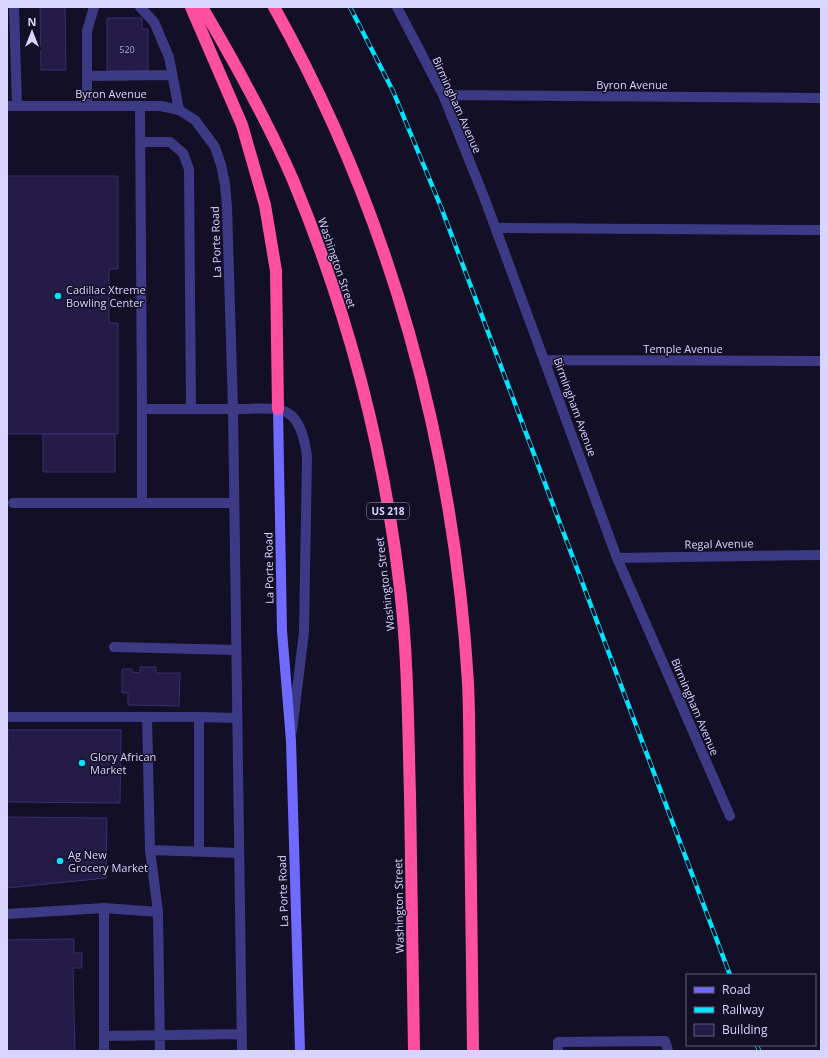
<svg xmlns="http://www.w3.org/2000/svg" width="828" height="1058" font-family="'Open Sans',sans-serif">
<rect width="100%" height="100%" fill="#130f26"/>
<path fill="#241b47" stroke="#3b2d73" d="M40 7H65L66 70H41Z
M107 18H142V29H148V71H107Z
M7 176H118V269H109V323H118V434H7Z
M43 434H115V472H43Z
M140 667H156V673H180L179 706 128 705V693H122V669H132V672L140 673Z
M8 730H121L120 803 7 802Z
M7 817 107 818 106 878 7 888Z
M74 939V953H82V968H73L75 1051H7V940Z"/>
<g fill="none" stroke-linecap="round" stroke-linejoin="round">
<path stroke="#3d3a85" stroke-width="10" d="M14 7 17 106
M140 7 154 22 169 57 179 110
M87 76 172 75
M87 106V31L94 7
M140 106 142 409H233L242 1051
M141 142H170L183 153 189 169 191 409
M496 228 821 230
M142 409V503
M13 503H233
M114 647 236 650
M7 717H147
M199 717 237 718
M199 851V717H147L150 850 239 853
M104 908V1051
M158 912 160 1051
M7 914 104 908 158 912 150 850
M104 1036 242 1034
M558 1051V1042L665 1041 668 1051"/>
<path stroke="#3d3a85" stroke-width="10" d="M397 7 443 95 484 197 617 558 730 816
M443 95 821 98
M7 106H161L179 110 195 120 215 147 221 165 225 184 227 207 233 409C280 409 299 400 307 456L304 632 292 731
M545 360 821 361
M617 558 821 555"/>
<path stroke="#6f6bff" stroke-width="10" d="M278 409 282 631 291 741 300 1051"/>
<path stroke="#ff4fa3" stroke-width="12" d="M191 7 242 125 265 205 276 271 278 409
M202 7C235 63 267 120 293 180 347 310 384 449 400 589 408 658 408 727 410 795 411 881 413 966 414 1051
M274 7C390 214 454 446 468 683 470 724 469 766 470 807 471 889 472 970 473 1051"/>
<defs>
<path id="rail" d="M350 7 393 91 441 207 730 975
M757 1045 759 1051"/>
</defs>
<use href="#rail" stroke="#00e5ff" stroke-width="4.5"/>
<use href="#rail" stroke="#130f26" stroke-width="3" stroke-dasharray="9" stroke-linecap="butt"/>
</g>
<g fill="#00e5ff" stroke="#130f26" stroke-width="1.5">
<circle cx="58" cy="296" r="4"/>
<circle cx="82" cy="763" r="4"/>
<circle cx="60" cy="861" r="4"/>
</g>
<g text-anchor="middle" stroke-width="3" stroke-linejoin="round" paint-order="stroke">
<g font-size="9" fill="#aca6d1">
<text x="127" y="53">520</text>
</g>
<rect fill="#130f26" stroke="#9e99be" stroke-width="1" x="367" y="503" width="42" height="16" rx="3"/>
<g font-size="10" font-weight="bold" fill="#d9d4ff">
<text x="388" y="515">US 218</text>
</g>
<g font-size="11" fill="#d9d4ff" stroke="#130f26">
<text x="632" y="89">Byron Avenue</text>
<text x="111" y="98">Byron Avenue</text>
<text transform="translate(457 105) rotate(66)" y="4">Birmingham Avenue</text>
<text transform="translate(216 242) rotate(-92)" y="4">La Porte Road</text>
<text transform="translate(337 263) rotate(71)" y="4">Washington Street</text>
<text x="683" y="353">Temple Avenue</text>
<text transform="translate(575 407) rotate(70)" y="4">Birmingham Avenue</text>
<text transform="translate(719 544) rotate(-1)" y="4">Regal Avenue</text>
<text transform="translate(269 568) rotate(-91)" y="4">La Porte Road</text>
<text transform="translate(385 584) rotate(-97)" y="4">Washington Street</text>
<text transform="translate(695 707) rotate(67)" y="4">Birmingham Avenue</text>
<text transform="translate(283 891) rotate(-92)" y="4">La Porte Road</text>
<text transform="translate(399 906) rotate(-91)" y="4">Washington Street</text>
</g>
<g font-size="11" fill="#d9d4ff" stroke="#130f26" text-anchor="start">
<text x="66" y="294">Cadillac Xtreme<tspan x="66" dy="13">Bowling Center</tspan></text>
<text x="90" y="761">Glory African<tspan x="90" dy="13">Market</tspan></text>
<text x="68" y="859">Ag New<tspan x="68" dy="13">Grocery Market</tspan></text>
</g>
</g>
<rect width="828" height="1058" fill="none" stroke="#d9d4ff" stroke-width="16"/>
<rect x="686" y="974" width="130" height="72" fill="#130f26" stroke="#625e7d"/>
<rect x="694" y="987" width="20" height="6" fill="#6f6bff" stroke="#625e7d"/>
<text x="722" y="994" font-size="12" fill="#d9d4ff">Road</text>
<rect x="694" y="1007" width="20" height="6" fill="#00e5ff" stroke="#625e7d"/>
<text x="722" y="1014" font-size="12" fill="#d9d4ff">Railway</text>
<rect x="694" y="1024" width="20" height="12" fill="#241b47" stroke="#625e7d"/>
<text x="722" y="1034" font-size="12" fill="#d9d4ff">Building</text>
<g transform="translate(32 32)" stroke="#130f26" stroke-width="3" paint-order="stroke">
<path d="M0-3L7 15L0 10L-7 15Z" fill="#d9d4ff"/>
<text y="-6" font-size="11" font-weight="bold" text-anchor="middle" fill="#d9d4ff">N</text>
</g>
</svg>
